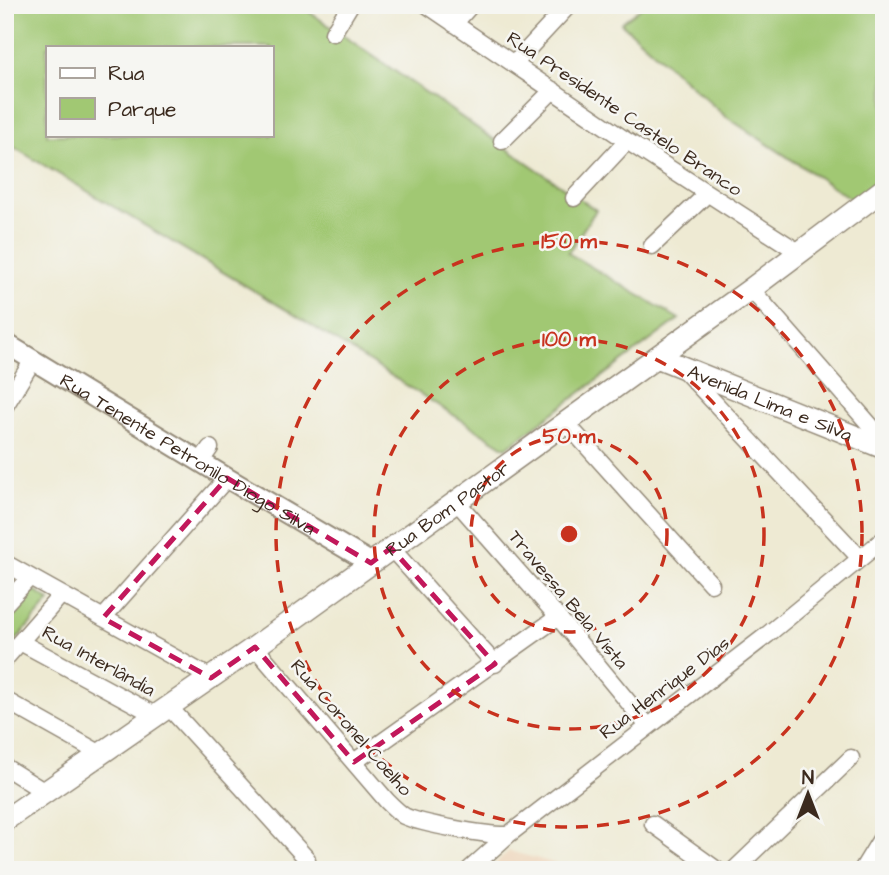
<svg xmlns="http://www.w3.org/2000/svg" width="889" height="875" font-family="'Architects Daughter',sans-serif">
<rect width="100%" height="100%" fill="#f6f6f2"/>
<filter id="ink" filterUnits="userSpaceOnUse"><feTurbulence type="fractalNoise" baseFrequency=".0143" numOctaves="2"/><feDisplacementMap in="SourceGraphic" scale="14" xChannelSelector="R" yChannelSelector="G"/><feConvolveMatrix kernelMatrix="1 2 1 2 8 2 1 2 1" color-interpolation-filters="sRGB"/></filter>
<filter id="wash" filterUnits="userSpaceOnUse"><feTurbulence type="fractalNoise" baseFrequency=".00686" numOctaves="4" result="noise"/><feDisplacementMap in="SourceGraphic" scale="28" xChannelSelector="R" yChannelSelector="G"/><feGaussianBlur stdDeviation="1.57" result="paint"/><feColorMatrix in="noise" values="0 0 0 0 0 0 0 0 0 0 0 0 0 0 0 0 0 1.4 0 .05"/><feComposite in="paint" operator="in"/></filter>
<g filter="url(#wash)">
<rect width="100%" height="100%" fill="#eeead3"/>
<path fill="#eed6bb" d="M509 851 579 870H489Z"/>
<path fill="#a1c873" stroke="#6e7948" stroke-width="2" fill-rule="evenodd" d="M5 5H299L596 210 568 253 679 319 506 448 298 317 5 142ZM47 47H271V135H47Z
M644 5H884V182L856 202 725 116 621 23Z
M28 586 50 601 5 653V613Z"/>
</g>
<g filter="url(#ink)">
<g fill="none" stroke-linecap="round" stroke-linejoin="round">
<defs>
<path id="minor" d="M427 5 627 141 800 253
M454 24 471 5
M333 33 350 5
M514 64 569 5
M502 141 553 90
M574 198 627 141
M652 246 707 194
M751 289 884 441
M684 370 859 557
M5 406 33 360
M566 423 711 584
M200 462 210 448
M456 501 558 617 648 726
M391 548 495 664
M5 563 211 678
M5 604 30 577
M103 618 227 478
M20 642 157 716
M255 647 387 801C392 806 398 812 404 816 421 824 489 836 508 835
M5 659 61 595
M5 700 101 754
M169 707 307 859
M354 762 558 617
M5 767 45 792
M653 824 717 870
M469 870 508 835 767 635 884 539
M734 870 851 758
M862 870 884 834"/>
<g id="tertiary">
<path id="s1" d="M5 343 227 478 371 563"/>
</g>
<g id="secondary">
<path id="s2" d="M657 357 884 448"/>
<path id="s3" d="M5 820 255 647 751 289 884 189"/>
</g>
</defs>
<use href="#minor" stroke="#948a78" stroke-width="19"/>
<use href="#tertiary" stroke="#948a78" stroke-width="23"/>
<use href="#secondary" stroke="#948a78" stroke-width="24"/>
<use href="#minor" stroke="#fff" stroke-width="16"/>
<use href="#tertiary" stroke="#fff" stroke-width="19"/>
<use href="#secondary" stroke="#fff" stroke-width="21"/>
</g>
</g>
<path fill="none" stroke="#c2185b" stroke-width="5" stroke-dasharray="14 9" stroke-linejoin="round" d="M227 478 371 563 391 548 495 664 354 762 255 647 211 678 103 618Z"/>
<g fill="none" stroke="#c8321e" stroke-width="3.5" stroke-dasharray="12 9">
<circle cx="569" cy="534" r="98"/>
<circle cx="569" cy="534" r="195"/>
<circle cx="569" cy="534" r="293"/>
</g>
<g text-anchor="middle" stroke-width="5" stroke-linejoin="round" paint-order="stroke">
<g font-size="19" fill="#3b2a1e" stroke="#f6f6f2">
<text transform="translate(625 113) rotate(34)" y="7">Rua Presidente Castelo Branco</text>
<text dy="7" stroke="none"><textPath href="#s2" startOffset="122">Avenida Lima e Silva</textPath></text>
<text dy="7" stroke="none"><textPath href="#s1" startOffset="214">Rua Tenente Petronilo Diogo Silva</textPath></text>
<text dy="7" stroke="none"><textPath href="#s3" startOffset="541">Rua Bom Pastor</textPath></text>
<text transform="translate(569 599) rotate(50)" y="7">Travessa Bela Vista</text>
<text transform="translate(99 660) rotate(29)" y="7">Rua Interlândia</text>
<text transform="translate(664 687) rotate(-37)" y="7">Rua Henrique Dias</text>
<text transform="translate(352 727) rotate(49)" y="7">Rua Coronel Coelho</text>
</g>
</g>
<circle cx="569" cy="534" r="10" fill="#c8321e" stroke="#f6f6f2" stroke-width="3.5"/>
<g font-size="21" text-anchor="middle" font-weight="bold" fill="#c8321e" stroke="#f6f6f2" stroke-width="5" stroke-linejoin="round" paint-order="stroke">
<text x="569" y="248">150 m</text>
<text x="569" y="346">100 m</text>
<text x="569" y="443">50 m</text>
</g>
<rect width="889" height="875" fill="none" stroke="#f6f6f2" stroke-width="28"/>
<rect x="46" y="46" width="228" height="91" fill="#f6f6f2" stroke="#aba49d" stroke-width="2"/>
<rect x="60" y="68" width="35" height="10" fill="#ffffff" stroke="#aba49d" stroke-width="2"/>
<text x="108" y="80" font-size="21" fill="#3b2a1e">Rua</text>
<rect x="60" y="98" width="35" height="21" fill="#a1c873" stroke="#aba49d" stroke-width="2"/>
<text x="108" y="116" font-size="21" fill="#3b2a1e">Parque</text>
<g transform="translate(808 794)" stroke="#f6f6f2" stroke-width="5" paint-order="stroke">
<path d="M0-5L12 26L0 18L-12 26Z" fill="#3b2a1e"/>
<text y="-10" font-size="19" font-weight="bold" text-anchor="middle" fill="#3b2a1e">N</text>
</g>
</svg>
